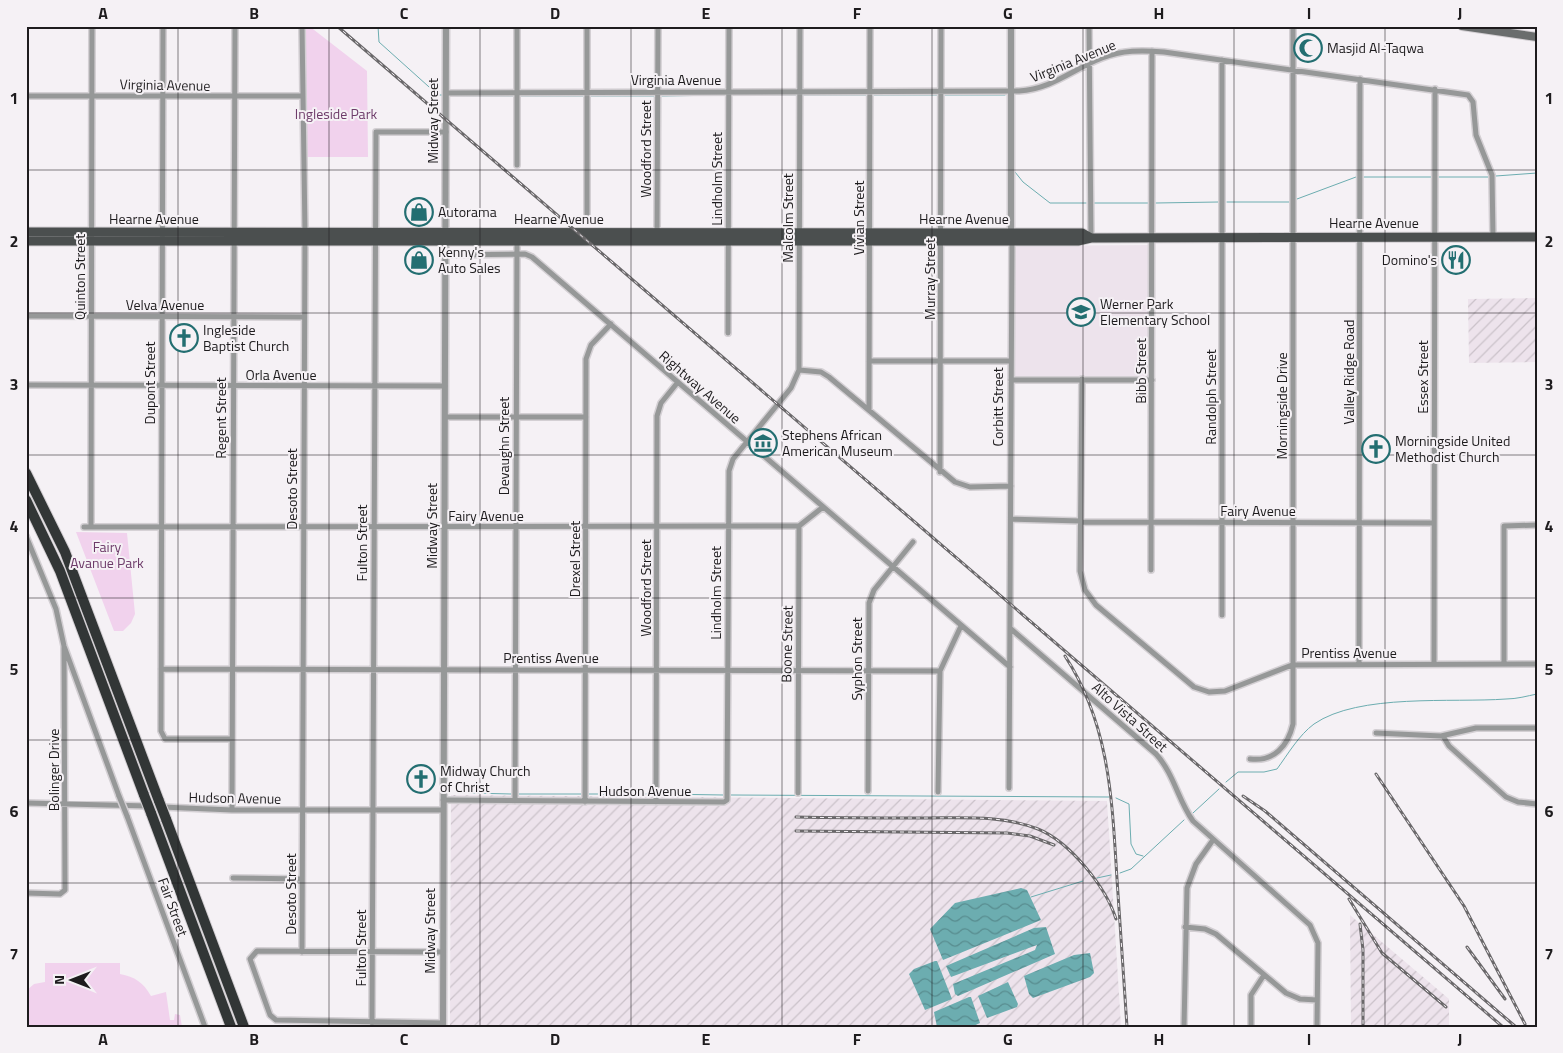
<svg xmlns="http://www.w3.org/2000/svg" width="1563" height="1053" font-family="'Titillium Web',sans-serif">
<defs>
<pattern id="industrial-furrows" width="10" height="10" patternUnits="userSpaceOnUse" patternTransform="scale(1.25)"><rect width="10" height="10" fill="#ede3ec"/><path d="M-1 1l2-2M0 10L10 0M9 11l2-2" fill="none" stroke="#cbc2ca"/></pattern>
<pattern id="water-waves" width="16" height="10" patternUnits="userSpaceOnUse" patternTransform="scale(1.25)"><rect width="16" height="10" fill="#6cadb0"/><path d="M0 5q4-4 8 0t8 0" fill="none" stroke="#588c8f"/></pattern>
</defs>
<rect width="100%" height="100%" fill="#f5f1f5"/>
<path fill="#ede3ec" d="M1148 245 1149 377H1014V246Z"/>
<path fill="url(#industrial-furrows)" d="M1537 298V362L1469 363 1468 299Z
M451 795 1107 801 1121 1027H450Z
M1350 915 1449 999V1027H1351Z"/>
<path fill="#f1d2ed" d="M304 26H309L367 71 368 157H306Z
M76 532 127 533 135 614 131 623 123 631H114Z
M45 963H120V974C135 977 143 982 151 996L166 992 170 1020H174L175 1014 180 1015 182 1027H26V991L34 984 45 982Z"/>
<path fill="url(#water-waves)" d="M1021 888 1027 890 1041 920 943 960 930 929 955 903Z
M1046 927 1055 954 958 996 955 994 953 984 1035 950 1037 945 951 977 946 966 1034 928Z
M1090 953 1094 973 1090 977 1033 998 1029 994 1024 976 1074 955Z
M935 961H937L952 999 925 1010 909 974 914 969Z
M1008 982 1018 1004 1017 1007 987 1018 978 996Z
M969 997H971L980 1023 971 1027H937L934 1012Z"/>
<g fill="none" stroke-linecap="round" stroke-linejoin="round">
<path stroke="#6cadb0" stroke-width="1" d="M378 26 379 42 438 95H442
M732 95H796
M803 95H866
M874 95H937
M945 95H1005
M450 96H513
M520 96H583
M591 96H654
M662 96 725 95
M1015 172 1023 182 1050 203H1086
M1496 176 1537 173
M1364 177H1431
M1439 177H1488
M1297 199 1356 177
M1227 202H1290
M1094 203H1148
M1156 203 1219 202
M1226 782 1238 772H1264L1277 769C1288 754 1299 735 1314 724 1359 693 1452 703 1506 699 1517 699 1527 696 1537 694
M469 793 511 794
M518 794H581
M589 794H652
M660 794 723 795
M731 795 1109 797
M1116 798 1129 804 1131 844 1136 854 1143 856
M1193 813 1219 789
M1120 873 1131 869 1184 820
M1097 878 1111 875
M1031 897 1083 881"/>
<defs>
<path id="minor" d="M163 26 161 731 165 739H231
M1089 26 1091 238
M1222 60V615
M446 93 1019 91C1052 89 1073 69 1102 58 1122 50 1142 50 1164 52L1468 95 1473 102 1476 135 1492 175 1493 237
M26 96H303
M517 165V26
M587 214V26
M657 233 658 26
M446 255 525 254 532 257 1010 667
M26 316 304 317
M728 333 729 26
M869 361H1011
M799 370 821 372 829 377 955 482 970 487 1011 486
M1082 379 1080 571 1085 590 1096 605 1194 687 1209 692 1225 691 1292 665 1537 664
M1011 380H1152
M26 385 445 386
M869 410 870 26
M445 417H586
M940 472 941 26
M1011 519 1081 521
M1081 522 1434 523
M799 526 823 507
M84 527 799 526
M91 527 92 26
M26 536 56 609 64 646 119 796
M1151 570 1152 51
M1011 629 1156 754C1174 774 1178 800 1193 821L1310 925 1318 943 1317 1027
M1359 664 1360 79
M1434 664 1435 89
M1504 664V526L1537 525
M161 669 940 671
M1376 733 1441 736 1476 728H1537
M1443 736 1449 746 1506 797 1518 802 1537 804
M1250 759C1274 762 1288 746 1293 724V26
M1009 788 1012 241
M868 791 869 603 874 590 913 542
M938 792 940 671 961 626
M798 793 799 526
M443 800 724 802 727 800 729 471 733 459 791 388 799 370 800 26
M515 801 517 241
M585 802 586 359 591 345 611 324
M656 802 657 416 661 403 678 382
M26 803 148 806
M162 807 232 810H443
M232 810 235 26
M127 816 205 1027
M233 878 302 879
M26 893 60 894 65 890 64 646
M1185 927 1205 929 1216 934 1286 993 1300 999 1317 1000
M302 952 305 233 302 26
M372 1023 376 132H446
M443 1023 276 1020 270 1015 250 959 257 951 443 952
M1184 1027 1187 888 1196 864 1213 840
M1251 1027V995L1264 975"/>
<path id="tertiary" d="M1011 26V235
M443 1027 446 26"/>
<path id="secondary" d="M1462 26 1537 37"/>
<path id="primary" d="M26 232 1011 233H1082L1091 238
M26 241H1078L1091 238 1537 237"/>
<path id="motorway" d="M26 473 65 552 159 801
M26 500 60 571 144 795
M151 813 231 1027
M166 819 244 1027"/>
</defs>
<use href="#minor" stroke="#d3cfd3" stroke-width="8"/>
<use href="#tertiary" stroke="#d3cfd3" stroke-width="9"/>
<use href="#secondary" stroke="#d3cfd3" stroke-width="10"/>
<use href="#primary" stroke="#d3cfd3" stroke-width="11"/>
<use href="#motorway" stroke="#d3cfd3" stroke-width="12"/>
<use href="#minor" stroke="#969898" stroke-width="5"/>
<use href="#tertiary" stroke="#969898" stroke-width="6"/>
<use href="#secondary" stroke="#6a6d6d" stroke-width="8"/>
<use href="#primary" stroke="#4b4f4f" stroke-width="9"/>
<use href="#motorway" stroke="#323636" stroke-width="10"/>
<defs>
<path id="rail" d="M337 26 1503 1027
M1529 26 1537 27
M1065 656C1110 725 1112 800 1117 879 1120 928 1124 977 1127 1027
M1376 774 1464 906 1525 1024
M1243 796 1265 811 1516 1027
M796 817C839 818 882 818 925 818 962 818 1003 815 1038 829 1070 842 1106 887 1116 919
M796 831 1007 833 1030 836 1054 845
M1349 899 1382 953 1446 1007
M1360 924 1363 950V1027
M1467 947 1505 999"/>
</defs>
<use href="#rail" stroke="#6a686a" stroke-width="3"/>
<use href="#rail" stroke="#f5f1f5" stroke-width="1" stroke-dasharray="4" stroke-linecap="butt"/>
<defs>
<path id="minor-bridge" d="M119 796 127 816"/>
<path id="motorway-bridge" d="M144 795 151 813
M159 801 166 819"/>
</defs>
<use href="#minor-bridge" stroke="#d3cfd3" stroke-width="8" stroke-linecap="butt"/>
<use href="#motorway-bridge" stroke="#d3cfd3" stroke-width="12" stroke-linecap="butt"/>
<use href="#minor-bridge" stroke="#969898" stroke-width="5"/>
<use href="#motorway-bridge" stroke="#323636" stroke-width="10"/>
</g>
<path fill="none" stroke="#1e1c1e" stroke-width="1" stroke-opacity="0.55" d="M178 26V1027M329 26V1027M480 26V1027M631 26V1027M782 26V1027M932 26V1027M1083 26V1027M1234 26V1027M1385 26V1027M26 170H1537M26 313H1537M26 455H1537M26 598H1537M26 740H1537M26 883H1537"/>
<defs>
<symbol id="mosque-ring" viewBox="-11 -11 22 22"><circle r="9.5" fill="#f5f1f5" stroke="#236e71" stroke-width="1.5"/><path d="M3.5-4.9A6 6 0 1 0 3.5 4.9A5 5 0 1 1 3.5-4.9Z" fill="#236e71"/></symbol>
<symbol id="shop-ring" viewBox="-11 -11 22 22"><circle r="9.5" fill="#f5f1f5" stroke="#236e71" stroke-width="1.5"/><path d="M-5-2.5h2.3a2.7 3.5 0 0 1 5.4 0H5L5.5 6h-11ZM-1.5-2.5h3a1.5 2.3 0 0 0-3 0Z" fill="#236e71"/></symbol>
<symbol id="restaurant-ring" viewBox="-11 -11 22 22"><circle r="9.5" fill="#f5f1f5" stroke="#236e71" stroke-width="1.5"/><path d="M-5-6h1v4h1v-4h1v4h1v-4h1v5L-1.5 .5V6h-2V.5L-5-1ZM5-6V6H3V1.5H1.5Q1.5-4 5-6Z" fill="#236e71"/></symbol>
<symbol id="school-ring" viewBox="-11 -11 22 22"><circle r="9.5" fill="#f5f1f5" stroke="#236e71" stroke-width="1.5"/><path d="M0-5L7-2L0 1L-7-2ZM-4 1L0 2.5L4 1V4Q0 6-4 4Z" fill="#236e71"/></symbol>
<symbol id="church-ring" viewBox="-11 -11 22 22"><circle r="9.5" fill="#f5f1f5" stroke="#236e71" stroke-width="1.5"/><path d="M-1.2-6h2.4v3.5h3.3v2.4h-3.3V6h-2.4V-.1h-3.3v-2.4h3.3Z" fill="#236e71"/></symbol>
<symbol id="museum-ring" viewBox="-11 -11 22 22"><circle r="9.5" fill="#f5f1f5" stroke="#236e71" stroke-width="1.5"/><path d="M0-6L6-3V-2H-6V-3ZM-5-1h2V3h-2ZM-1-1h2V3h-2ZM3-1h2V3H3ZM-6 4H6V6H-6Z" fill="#236e71"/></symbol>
</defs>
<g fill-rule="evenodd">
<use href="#mosque-ring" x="1292" y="32" width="32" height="32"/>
<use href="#shop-ring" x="403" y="196" width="32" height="32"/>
<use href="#shop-ring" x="403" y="244" width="32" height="32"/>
<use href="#restaurant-ring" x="1440" y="244" width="32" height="32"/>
<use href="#school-ring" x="1065" y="296" width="32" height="32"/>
<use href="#church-ring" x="168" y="322" width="32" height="32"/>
<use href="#museum-ring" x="747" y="427" width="32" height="32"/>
<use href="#church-ring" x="1360" y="433" width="32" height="32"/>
<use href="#church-ring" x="405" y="763" width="32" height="32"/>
</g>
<g text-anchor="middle" stroke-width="4" stroke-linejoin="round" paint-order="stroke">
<g font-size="14" fill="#1e1c1e" stroke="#f5f1f5" text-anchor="start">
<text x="1327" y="53">Masjid Al-Taqwa</text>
<text x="438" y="217">Autorama</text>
<text x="438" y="257">Kenny's<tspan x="438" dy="16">Auto Sales</tspan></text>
<text x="1437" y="265" text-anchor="end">Domino's</text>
<text x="1100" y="309">Werner Park<tspan x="1100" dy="16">Elementary School</tspan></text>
<text x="203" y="335">Ingleside<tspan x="203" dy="16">Baptist Church</tspan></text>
<text x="782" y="440">Stephens African<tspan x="782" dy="16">American Museum</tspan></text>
<text x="1395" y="446">Morningside United<tspan x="1395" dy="16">Methodist Church</tspan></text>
<text x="440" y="776">Midway Church<tspan x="440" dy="16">of Christ</tspan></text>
</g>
<g font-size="14" fill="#1e1c1e" stroke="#f5f1f5">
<text transform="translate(1073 61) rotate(-22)" y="5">Virginia Avenue</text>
<text x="676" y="85">Virginia Avenue</text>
<text transform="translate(165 85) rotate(1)" y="5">Virginia Avenue</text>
<text transform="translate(433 121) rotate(-90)" y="5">Midway Street</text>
<text transform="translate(646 149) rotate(-90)" y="5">Woodford Street</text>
<text transform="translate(717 179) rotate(-90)" y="5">Lindholm Street</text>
<text transform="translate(788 218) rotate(-90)" y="5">Malcolm Street</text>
<text transform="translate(859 218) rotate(-90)" y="5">Vivian Street</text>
<text x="154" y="224">Hearne Avenue</text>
<text x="559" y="224">Hearne Avenue</text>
<text x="964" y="224">Hearne Avenue</text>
<text x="1374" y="228">Hearne Avenue</text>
<text transform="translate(80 277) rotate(-90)" y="5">Quinton Street</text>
<text transform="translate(930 279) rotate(-90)" y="5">Murray Street</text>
<text x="165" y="310">Velva Avenue</text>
<text transform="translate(1141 371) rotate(-90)" y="5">Bibb Street</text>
<text transform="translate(1349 372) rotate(-90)" y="5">Valley Ridge Road</text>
<text x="281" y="380">Orla Avenue</text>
<text transform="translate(1423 377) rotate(-90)" y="5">Essex Street</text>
<text transform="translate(150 383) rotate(-90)" y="5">Dupont Street</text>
<text transform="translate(700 387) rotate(41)" y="5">Rightway Avenue</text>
<text transform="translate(1211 397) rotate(-90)" y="5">Randolph Street</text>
<text transform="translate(1282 406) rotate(-90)" y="5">Morningside Drive</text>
<text transform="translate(998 407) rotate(-90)" y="5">Corbitt Street</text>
<text transform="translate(221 418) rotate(-90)" y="5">Regent Street</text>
<text transform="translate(504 446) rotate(-90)" y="5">Devaughn Street</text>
<text transform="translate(292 489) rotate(-90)" y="5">Desoto Street</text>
<text x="1258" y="516">Fairy Avenue</text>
<text x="486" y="521">Fairy Avenue</text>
<text transform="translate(432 526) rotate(-90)" y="5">Midway Street</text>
<text transform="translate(362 543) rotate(-90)" y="5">Fulton Street</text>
<text transform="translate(575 559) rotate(-90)" y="5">Drexel Street</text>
<text transform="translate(646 588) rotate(-90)" y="5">Woodford Street</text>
<text transform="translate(716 593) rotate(-90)" y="5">Lindholm Street</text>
<text transform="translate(787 644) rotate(-89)" y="5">Boone Street</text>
<text x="1349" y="658">Prentiss Avenue</text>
<text x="551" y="663">Prentiss Avenue</text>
<text transform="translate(857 659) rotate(-90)" y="5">Syphon Street</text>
<text transform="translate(1130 717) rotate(42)" y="5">Alto Vista Street</text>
<text transform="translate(54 770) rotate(-90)" y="5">Bolinger Drive</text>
<text x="645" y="796">Hudson Avenue</text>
<text transform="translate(235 798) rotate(1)" y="5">Hudson Avenue</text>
<text transform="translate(291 894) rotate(-90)" y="5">Desoto Street</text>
<text transform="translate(173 907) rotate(70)" y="5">Fair Street</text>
<text transform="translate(430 931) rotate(-90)" y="5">Midway Street</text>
<text transform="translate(361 948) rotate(-90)" y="5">Fulton Street</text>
</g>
<g font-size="14" fill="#6e3c6a" stroke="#f5f1f5">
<text x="336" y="119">Ingleside Park</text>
<text x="107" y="552">Fairy<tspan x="107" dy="16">Avanue Park</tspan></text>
</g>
</g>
<rect width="1563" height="1053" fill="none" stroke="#f5f1f5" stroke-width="55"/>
<g transform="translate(72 980) rotate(270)" stroke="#f5f1f5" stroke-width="4" paint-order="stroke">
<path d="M0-4L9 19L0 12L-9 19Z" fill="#1e1c1e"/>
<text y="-8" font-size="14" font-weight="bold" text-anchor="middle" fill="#1e1c1e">N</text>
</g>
<rect x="28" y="28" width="1508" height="998" fill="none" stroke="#1e1c1e" stroke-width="2"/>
<g font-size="16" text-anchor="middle" font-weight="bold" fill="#1e1c1e">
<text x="103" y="19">A</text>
<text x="254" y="19">B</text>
<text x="404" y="19">C</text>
<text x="555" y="19">D</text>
<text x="706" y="19">E</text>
<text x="857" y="19">F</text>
<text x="1008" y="19">G</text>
<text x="1159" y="19">H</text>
<text x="1309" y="19">I</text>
<text x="1460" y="19">J</text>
<text x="14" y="104">1</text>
<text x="1549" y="104">1</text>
<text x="14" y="247">2</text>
<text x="1549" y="247">2</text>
<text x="14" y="390">3</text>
<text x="1549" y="390">3</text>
<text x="14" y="532">4</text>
<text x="1549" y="532">4</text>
<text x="14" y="675">5</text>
<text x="1549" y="675">5</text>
<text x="14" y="817">6</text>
<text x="1549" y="817">6</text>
<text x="14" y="960">7</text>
<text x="1549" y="960">7</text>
<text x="103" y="1045">A</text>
<text x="254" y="1045">B</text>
<text x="404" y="1045">C</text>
<text x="555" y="1045">D</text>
<text x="706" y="1045">E</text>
<text x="857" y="1045">F</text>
<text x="1008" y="1045">G</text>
<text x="1159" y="1045">H</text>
<text x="1309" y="1045">I</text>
<text x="1460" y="1045">J</text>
</g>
</svg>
